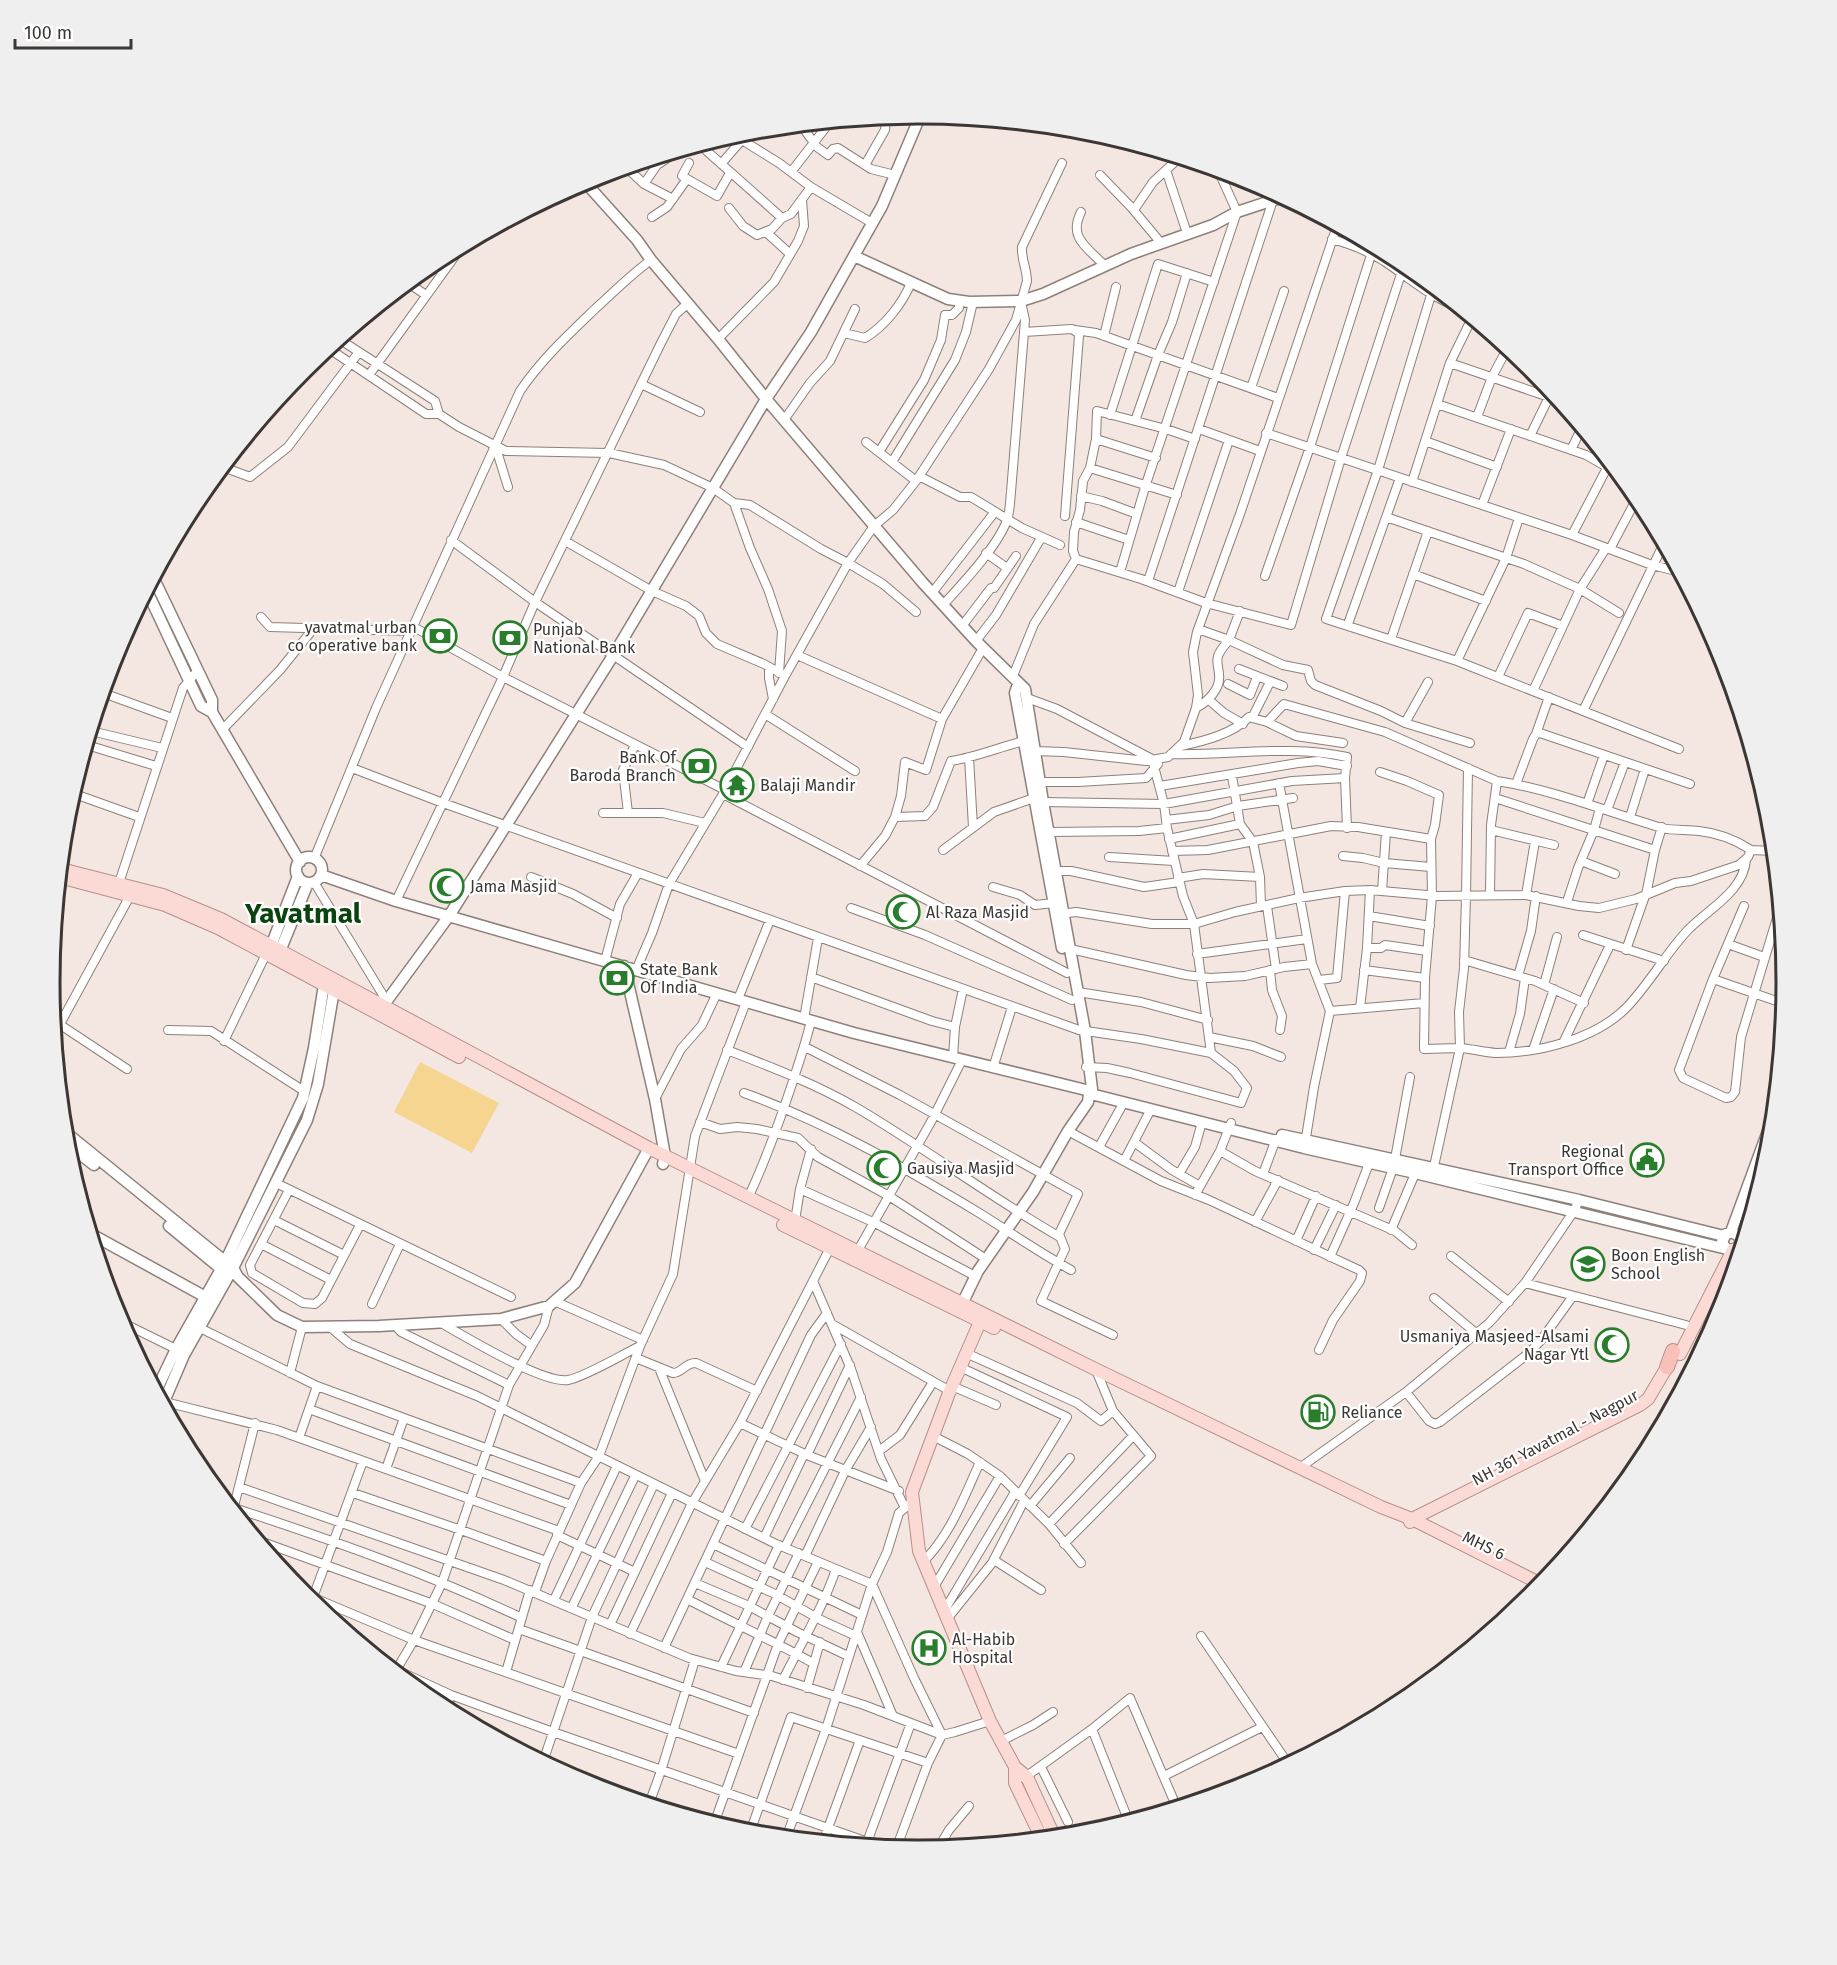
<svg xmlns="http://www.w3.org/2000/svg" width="1837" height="1965" font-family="'Fira Sans',sans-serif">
<rect width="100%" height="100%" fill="#f4e6e0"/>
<path fill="#f5d590" d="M420 1062 499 1103 472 1153 394 1112Z"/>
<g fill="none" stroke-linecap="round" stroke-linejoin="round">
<defs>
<path id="street" d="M801 125 817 147 828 155 833 149 838 148 871 169 895 175
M734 135 779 163 811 187 872 223
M700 145 782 218
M689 163 682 176 717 196 730 173
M721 164 741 141 746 142 753 130
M865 165 885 130 886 117
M626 167 644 184 673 199
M1166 170 1187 233
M791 172 830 122
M1100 175 1131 207 1161 243
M644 184 657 165 675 153
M729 208 743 226 757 235 772 229 782 218 791 214 811 187
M1134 210 1153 182 1179 158
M1081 212C1068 238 1087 247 1104 265
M652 217 667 207 687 179
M766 232 790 254
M1332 239C1350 244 1368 251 1384 261 1411 279 1430 297 1460 308
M430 264 443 272
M408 283 426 295
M1431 295 1378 470 1326 619 1457 661 1679 749
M1075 330 1096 333 1278 398
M1024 332 1072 329 1078 333 1079 336 1065 516
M844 333 865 338C885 326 902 304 911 283
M1104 336 1116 287
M339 339 435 401 439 414
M718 339 774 282 798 241 804 226 802 200
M328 348 426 414H439L459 427 506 451 609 453 664 465 713 488 734 503 750 548 768 589 782 631 779 673
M1450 363 1549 397
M369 375 463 245
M641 384 700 412
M1251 388 1284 291
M1437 404 1586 455 1607 467
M1110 415 1158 264 1214 282
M1477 417 1492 377 1508 347
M784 420 810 383 830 361 855 309
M1135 421 1158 355 1172 322 1187 273
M1199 429 1260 451
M1266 433 1572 535 1652 565 1680 572
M1530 436 1552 391
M1096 439 1156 458
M1425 441 1497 467
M866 442 916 481
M495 445 508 487
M1571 450 1582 427
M879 452 924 380 941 340 945 315H952L959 308V301
M892 462 955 360 966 332 973 302
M223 467 250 477 288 447 359 352
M1090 468 1177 495
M919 476 960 497H971L1022 528 1060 545
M1412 482 1450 363 1472 318
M1081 496 1102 501 1137 514
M734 503 750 505 821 549 848 563 883 584 916 612
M1482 505 1511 429
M1386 517 1524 564 1580 589 1619 613
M1076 522 1129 540
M1572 535 1610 462
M451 540 535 602 748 747
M565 541 652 591 686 606 699 616 706 633 717 644 764 664 782 674
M1610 549 1638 496
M986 553 1007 568
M1076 559 1073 551 1074 532 1080 510 1083 481 1090 468 1096 439 1097 411 1166 429 1195 439
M1120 572 1146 484 1237 212 1218 170
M1413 574 1486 601
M1265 576 1310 447 1371 255
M1148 581 1273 200
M1178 592 1229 440
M932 593 994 513
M943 605C962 584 998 546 1007 520 1010 512 1010 501 1011 492L1025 320 1021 302
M1240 611 1229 640 1283 665 1308 670 1311 681 1315 685 1381 711 1405 723 1470 743
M261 617 270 627 410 631
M1348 624 1400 478
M412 626 503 677 725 790
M962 626 991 588H994L1016 556
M1391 639 1428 531
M976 641 996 615 1041 538
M797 655 942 719
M1457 661 1506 558 1519 518
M769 667V678L773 699
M1239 669 1283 686
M1013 676 1034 624 1076 559 1141 579 1206 603 1291 625 1341 458 1401 274
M1498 677 1528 613 1563 626
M1228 684 1250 695 1257 677
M1533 691 1580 589 1606 548
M103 693 172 718
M1027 698 1057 709 1152 759 1164 804 1167 828 1183 896 1194 924 1211 1053 1234 1071 1247 1088 1241 1103 1130 1073 1107 1068 1086 1067
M1209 700 1224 713 1243 724
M1196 708C1207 702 1221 689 1219 675 1219 668 1216 663 1218 656 1220 650 1225 645 1229 640L1198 629
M1583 711 1664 543
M765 714 855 771
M1252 718 1270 682
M1267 722 1296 736 1343 743
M1405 723 1428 682
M222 730 280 670 314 628
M91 731 162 748
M1536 734 1549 697
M87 745 156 766
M1181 746C1204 741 1233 734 1249 717L1267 722 1284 704 1385 732 1497 781C1554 790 1608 812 1662 828 1674 831 1687 829 1699 831 1718 833 1736 840 1751 850
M1034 751 1064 752 1146 761 1168 757 1184 742 1196 708 1198 695 1193 652 1197 632 1240 514 1337 226
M1171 754C1229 756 1289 744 1347 757L1345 778 1347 828
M969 757 973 827
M352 768 443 803 1079 1030 1141 1039 1211 1053
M1468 768 1466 896 1464 968 1459 1012 1460 1048C1472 1049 1484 1052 1496 1053 1539 1053 1596 1039 1627 1007 1649 984 1665 955 1686 932 1706 910 1743 893 1746 860
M1380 772 1407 781 1439 795 1435 825 1431 839 1432 896 1425 978 1424 1049 1460 1048 1433 1171
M1232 776 1240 824 1253 842 1260 877 1261 906
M1040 782H1078L1146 778 1158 764
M1279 783 1312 964 1330 1011 1314 1087 1305 1144
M1516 784 1533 739 1536 734 1540 733 1690 784
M1160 786 1298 763 1318 761 1347 766
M72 793 139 817
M723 794 1067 973
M1495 798 1655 850
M1043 802 1164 804 1292 781 1345 778
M1587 804 1604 755
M1607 810 1625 762
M603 813H663L705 823
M628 813 623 770 635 745
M895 817 901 796 905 762 926 770 942 719 983 648
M1630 817 1645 769
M1166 820 1209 815 1238 806 1293 798
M1491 830 1554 845
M1049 832 1139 831 1167 828
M1169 839 1240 824
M943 850 994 812 1037 797
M1172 851 1208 850 1331 826 1358 827 1431 839
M1343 856 1363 858 1384 863 1431 867
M1109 857 1174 861
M314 859 376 708 520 391C542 359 567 336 595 309 614 292 629 276 651 260
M1581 861 1615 874
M860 866 885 836 895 817 925 816 933 807 951 761C976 757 1000 747 1024 741
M1056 871H1071L1144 887 1179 882
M531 877 573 894 617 918
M1178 878 1203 874 1260 877
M314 882 386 1000
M119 883 183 688 198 670
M993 887 1020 895 1035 905 1054 903
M1382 891 1386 832
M1490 895 1491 825 1497 781
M1526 895 1535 841
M1646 895 1655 850 1662 827
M396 901 503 677 535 602 661 343 676 314 687 304
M1567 902 1578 868 1594 830 1600 808
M1267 906 1276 969
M1744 906 1713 979 1679 1070 1683 1078 1726 1098 1731 1097 1735 1092 1741 1037 1780 908
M851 908 925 935 1072 1000
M1060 914 1076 912 1152 924H1194L1235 912 1299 898 1345 891 1370 890 1438 896 1526 895 1579 906 1599 908 1636 899 1675 883 1691 881 1739 865 1748 857 1751 850 1775 851
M1369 916 1430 926
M1583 935 1664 961
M1728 944 1764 957
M1066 948 1186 975 1210 978 1245 976 1284 967 1312 964
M1367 948H1381L1385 945 1427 951
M1626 950 1645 896
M1197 954 1307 939
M1464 960 1535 981 1584 1003
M605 961 620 904 638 873
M636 970 652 933 669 884 723 794 785 676 848 563 874 526 893 510 916 481 989 369 1016 320 1027 281C1027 269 1021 259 1022 247L1062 163
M1270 970 1272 990 1282 1016 1280 1030
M1364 970 1425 978
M1518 976 1531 931 1536 896
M811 977 932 1021 955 1027
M1713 979 1785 1004
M1319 980 1337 978 1345 891
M1544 985 1557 937
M1078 992 1141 1002 1208 1020
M738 999 770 920
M1360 1008 1367 948 1370 890
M1330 1011 1424 1003
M804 1019 818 938
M53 1020 127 1069
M60 1024 131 894
M168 1030 211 1031 304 1091
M1209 1037 1253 1046 1281 1057
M224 1041 267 952
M1564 1041 1610 945
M727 1050C771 1067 816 1084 857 1108 925 1148 989 1196 1058 1236L1078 1194 900 1095 805 1047
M1533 1050 1554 989
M1509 1052 1520 1014 1525 978
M953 1058 955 1027 963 989
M993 1068 1012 1007
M744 1093C828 1123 905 1168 981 1214 1011 1233 1040 1253 1071 1270
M655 1099 681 1049 702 1025 717 993
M700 1122 720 1129 737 1127 757 1129 798 1138 818 1157 889 1196 986 1259
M1068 1131 1161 1181 1209 1200 1359 1270 1362 1273 1360 1281 1333 1320 1319 1350
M1134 1142 1172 1170 1200 1186
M1099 1147 1124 1102
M1220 1151 1255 1171 1395 1231 1412 1245
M1395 1159 1410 1077
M1124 1161 1151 1109
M1179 1174 1195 1147 1202 1122
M1263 1174 1276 1139
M276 1183 511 1297
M800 1189 875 1223 975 1276
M289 1190 250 1265 252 1273 303 1303 315 1304 322 1298 360 1225
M1195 1195 1220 1151 1231 1123
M748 1198C766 1160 779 1123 792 1084 799 1062 806 1042 811 1021
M1379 1208 1393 1168
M274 1220 344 1255
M795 1221 800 1189 811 1149
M1255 1222 1278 1180
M1391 1230 1417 1169
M1059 1234 1065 1249 1041 1301 1113 1335
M1296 1241 1316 1196
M261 1244 331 1280
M1314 1250 1336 1205
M857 1252 932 1120 962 1060
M1451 1256 1509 1302
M1330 1257 1354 1203 1371 1158
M813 1281 851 1369 881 1459 905 1508
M1525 1283 1686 1325
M1434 1298 1477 1334
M554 1301 643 1340
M372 1304 400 1244
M501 1319 516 1334 531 1345
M119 1321 176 1349
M441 1323C466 1337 543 1384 568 1380 585 1377 623 1354 640 1346
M832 1324 950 1391
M395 1325 401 1332 509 1385
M198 1327 317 1386 581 1483
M330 1327 350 1344 477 1396 776 1544 872 1584 914 1678 942 1735 928 1763 896 1849
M966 1353 1077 1403 1101 1421 1113 1411
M636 1358 673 1373C682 1373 686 1362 696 1363L757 1391
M960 1367 1067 1417 1019 1496
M659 1368 705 1481
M290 1373 302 1327
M952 1386 996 1405
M1406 1392 1429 1421 1435 1424 1440 1422 1529 1353 1542 1339 1573 1296
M161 1401 277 1430 559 1531
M309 1409 571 1505
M740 1423 807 1455 899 1491
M933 1436 968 1454 1000 1476 1049 1524 1081 1563
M299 1438 317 1386
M879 1451 900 1435 933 1382
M807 1455 850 1365
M1301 1467 1406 1392 1489 1323 1525 1283 1574 1211 1579 1200
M386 1469 404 1418
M239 1487 504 1580 689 1658 736 1671 772 1676 864 1705 942 1735 955 1732 990 1721
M353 1493 461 1530 546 1561
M1030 1506 1070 1458
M234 1508C332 1540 429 1574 522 1618
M233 1510 255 1423
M1049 1524 1133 1436
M745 1529 841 1344
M557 1535 635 1572
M764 1538 804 1454
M257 1540 433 1604 515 1640
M713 1544 862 1615
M1064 1544 1151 1456 1113 1411 1096 1370
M785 1547 861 1397
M805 1556 845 1471 871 1427
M994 1560 1041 1590
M705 1562 773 1593 821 1620 856 1636
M923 1562C951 1534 964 1497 980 1462
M695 1583 749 1606 797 1632 848 1656
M934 1587 1000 1476
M300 1592 414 1640 739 1754
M535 1592 546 1561 581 1483 599 1456 640 1346 673 1274 695 1136 746 1002
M687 1599C729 1621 772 1640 813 1663
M554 1600 617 1466
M311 1603 363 1461
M572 1607 635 1476
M944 1611 1015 1492
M947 1619 992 1563 1024 1501
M610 1625 672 1493
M519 1629 754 1713
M857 1632 893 1716
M630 1634 692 1503 740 1423 832 1244
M1201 1636 1289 1765
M664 1648 811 1335 827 1313
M388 1666 451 1695 553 1732 885 1848
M721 1667 779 1545
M395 1672 414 1640 442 1583 509 1385 544 1325 549 1306
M506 1672 530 1590
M744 1672 768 1616 799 1553
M783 1680C801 1643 823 1608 836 1569
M807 1688 820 1642
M444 1709 451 1695
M1092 1729 1129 1822
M1001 1741 1033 1725 1053 1712
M543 1762 592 1617 654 1484
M1041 1767 1068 1822
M1164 1776 1262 1727
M1024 1778 1092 1729 1130 1698 1177 1808
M649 1804 661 1771 695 1660
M714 1824 778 1644 818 1562
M749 1835 791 1717 928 1763
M786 1838 826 1729 872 1584 887 1552 899 1513 913 1501
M823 1842 860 1740
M866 1845 911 1723
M937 1850 949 1830 969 1806"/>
<path id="secondary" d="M584 181 637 240 651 260 718 339 766 399 923 583 976 641 1025 689 1043 802 1085 1031 1092 1089
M854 256 948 299 969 302 1021 301 1043 294 1131 254 1213 225 1237 212 1283 197
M154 579 212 700V712L300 862
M147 591 201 706 212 712
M1018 684 1015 693 1062 948
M296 870a13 13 0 1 1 26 0a13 13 0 1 1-26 0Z
M321 875 396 901 854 1033 1086 1090
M271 946 298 876
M280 951 308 883
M624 966 655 1099 665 1156 663 1164
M383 1006 449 916 614 654 766 399 811 332 882 206 921 114
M1091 1094 1304 1148 1415 1173 1727 1249C1736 1251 1743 1246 1739 1236L1731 1232 1726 1234 1722 1242 1725 1247
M64 1131 233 1268 238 1277 277 1315 302 1327 379 1326 501 1319 549 1306 575 1283 649 1148
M1282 1135 1579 1200 1724 1236
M65 1142 94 1165
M169 1226 226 1273
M1731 1232 1775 1112
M91 1234 211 1300
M962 1304 978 1271 1033 1192 1068 1131 1088 1102 1089 1094
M156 1391 176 1349 225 1262 303 1098 314 1048 325 978
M163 1404 184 1355 233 1268 307 1120 318 1084 335 984"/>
<path id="primary" d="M61 869 163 895 221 919 649 1148 1095 1369 1381 1507 1412 1519 1543 1585
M67 879 165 905 218 928 459 1057
M783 1225 994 1328
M1741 1242 1743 1243
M983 1315 949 1393 912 1492 919 1551 990 1721 1015 1767V1783L1042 1839
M1680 1354 1733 1250
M1410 1522 1412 1519 1640 1405 1648 1399 1667 1367
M1015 1767 1027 1777 1055 1838"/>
<path id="highway" d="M1667 1367 1673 1351"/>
</defs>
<use href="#street" stroke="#8d807b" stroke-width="10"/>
<use href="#secondary" stroke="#8d807b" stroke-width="13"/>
<use href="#primary" stroke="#b7908a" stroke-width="14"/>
<use href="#highway" stroke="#b7908a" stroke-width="16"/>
<use href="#street" stroke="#fff" stroke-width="8"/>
<use href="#secondary" stroke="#fff" stroke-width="10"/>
<use href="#primary" stroke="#fbd9d5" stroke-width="12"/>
<use href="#highway" stroke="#f9c0b9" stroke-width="14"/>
</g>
<defs>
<symbol id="bank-ring" viewBox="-11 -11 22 22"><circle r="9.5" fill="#fff" stroke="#287e2b" stroke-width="1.5"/><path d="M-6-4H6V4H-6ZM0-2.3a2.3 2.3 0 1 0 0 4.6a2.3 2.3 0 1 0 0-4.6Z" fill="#287e2b"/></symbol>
<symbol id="temple-ring" viewBox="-11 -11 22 22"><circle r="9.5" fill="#fff" stroke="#287e2b" stroke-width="1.5"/><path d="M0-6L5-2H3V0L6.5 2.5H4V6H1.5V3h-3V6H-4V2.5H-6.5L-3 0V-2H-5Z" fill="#287e2b"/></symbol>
<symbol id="mosque-ring" viewBox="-11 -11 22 22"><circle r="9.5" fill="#fff" stroke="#287e2b" stroke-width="1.5"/><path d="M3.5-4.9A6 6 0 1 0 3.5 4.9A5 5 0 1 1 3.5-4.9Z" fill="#287e2b"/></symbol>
<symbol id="civic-ring" viewBox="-11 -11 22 22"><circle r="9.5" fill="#fff" stroke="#287e2b" stroke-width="1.5"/><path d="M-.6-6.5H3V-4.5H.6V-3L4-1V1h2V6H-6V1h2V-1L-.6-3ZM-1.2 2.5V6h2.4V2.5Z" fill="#287e2b"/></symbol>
<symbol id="school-ring" viewBox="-11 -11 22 22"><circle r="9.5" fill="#fff" stroke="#287e2b" stroke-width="1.5"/><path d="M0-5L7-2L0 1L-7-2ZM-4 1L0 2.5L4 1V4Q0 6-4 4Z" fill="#287e2b"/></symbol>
<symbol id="fuel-ring" viewBox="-11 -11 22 22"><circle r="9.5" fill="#fff" stroke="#287e2b" stroke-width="1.5"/><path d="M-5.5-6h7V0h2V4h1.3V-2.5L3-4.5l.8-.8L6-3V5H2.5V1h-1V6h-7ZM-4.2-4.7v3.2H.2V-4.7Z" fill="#287e2b"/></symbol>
<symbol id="hospital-ring" viewBox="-11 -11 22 22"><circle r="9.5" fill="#fff" stroke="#287e2b" stroke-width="1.5"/><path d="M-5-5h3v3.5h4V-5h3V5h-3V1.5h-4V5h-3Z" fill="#287e2b"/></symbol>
</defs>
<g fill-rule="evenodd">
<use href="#bank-ring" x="421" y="617" width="38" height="38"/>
<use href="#bank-ring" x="491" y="619" width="38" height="38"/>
<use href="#bank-ring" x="680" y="747" width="38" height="38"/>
<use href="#temple-ring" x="718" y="766" width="38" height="38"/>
<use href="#mosque-ring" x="428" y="867" width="38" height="38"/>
<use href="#mosque-ring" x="884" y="893" width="38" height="38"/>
<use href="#bank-ring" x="598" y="959" width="38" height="38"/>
<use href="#civic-ring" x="1628" y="1141" width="38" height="38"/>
<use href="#mosque-ring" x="865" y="1149" width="38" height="38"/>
<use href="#school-ring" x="1569" y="1245" width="38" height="38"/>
<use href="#mosque-ring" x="1593" y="1326" width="38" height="38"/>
<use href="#fuel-ring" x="1299" y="1393" width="38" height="38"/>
<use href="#hospital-ring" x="910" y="1629" width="38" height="38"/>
</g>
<g text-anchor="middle" stroke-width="4.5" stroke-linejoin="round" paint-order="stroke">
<g font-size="16" fill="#3c3734" stroke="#fff" text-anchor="start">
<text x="417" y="633" text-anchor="end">yavatmal urban<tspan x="417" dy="18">co operative bank</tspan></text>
<text x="533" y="635">Punjab<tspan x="533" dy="18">National Bank</tspan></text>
<text x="676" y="763" text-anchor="end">Bank Of<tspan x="676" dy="18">Baroda Branch</tspan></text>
<text x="760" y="791">Balaji Mandir</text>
<text x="470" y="892">Jama Masjid</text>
<text x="926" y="918">Al Raza Masjid</text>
<text x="640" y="975">State Bank<tspan x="640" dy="18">Of India</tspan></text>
<text x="1624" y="1157" text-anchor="end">Regional<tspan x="1624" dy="18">Transport Office</tspan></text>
<text x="907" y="1174">Gausiya Masjid</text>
<text x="1611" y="1261">Boon English<tspan x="1611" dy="18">School</tspan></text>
<text x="1589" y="1342" text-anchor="end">Usmaniya Masjeed-Alsami<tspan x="1589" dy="18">Nagar Ytl</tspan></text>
<text x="1341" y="1418">Reliance</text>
<text x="952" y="1645">Al-Habib<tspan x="952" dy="18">Hospital</tspan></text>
</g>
<g font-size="16" fill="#3c3734" stroke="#fff">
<text transform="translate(1555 1437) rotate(-28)" y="6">NH 361 Yavatmal - Nagpur</text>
<text transform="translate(1484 1545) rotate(26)" y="6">MHS 6</text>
</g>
<g font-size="28" font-weight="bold" fill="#0a430e" stroke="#fff">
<text x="303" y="923">Yavatmal</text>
</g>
</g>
<path d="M0 0H1837V1965H0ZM60 982a858 858 0 1 1 1716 0a858 858 0 1 1-1716 0Z" fill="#efefef" fill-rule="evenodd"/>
<path fill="none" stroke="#3c3734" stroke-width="3" d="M60 982a858 858 0 1 1 1716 0a858 858 0 1 1-1716 0Z"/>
<path d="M15 39v9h116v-9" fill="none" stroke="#3c3734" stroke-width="3"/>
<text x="24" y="39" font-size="18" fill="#3c3734" stroke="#ffffff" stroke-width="4.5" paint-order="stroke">100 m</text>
</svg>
